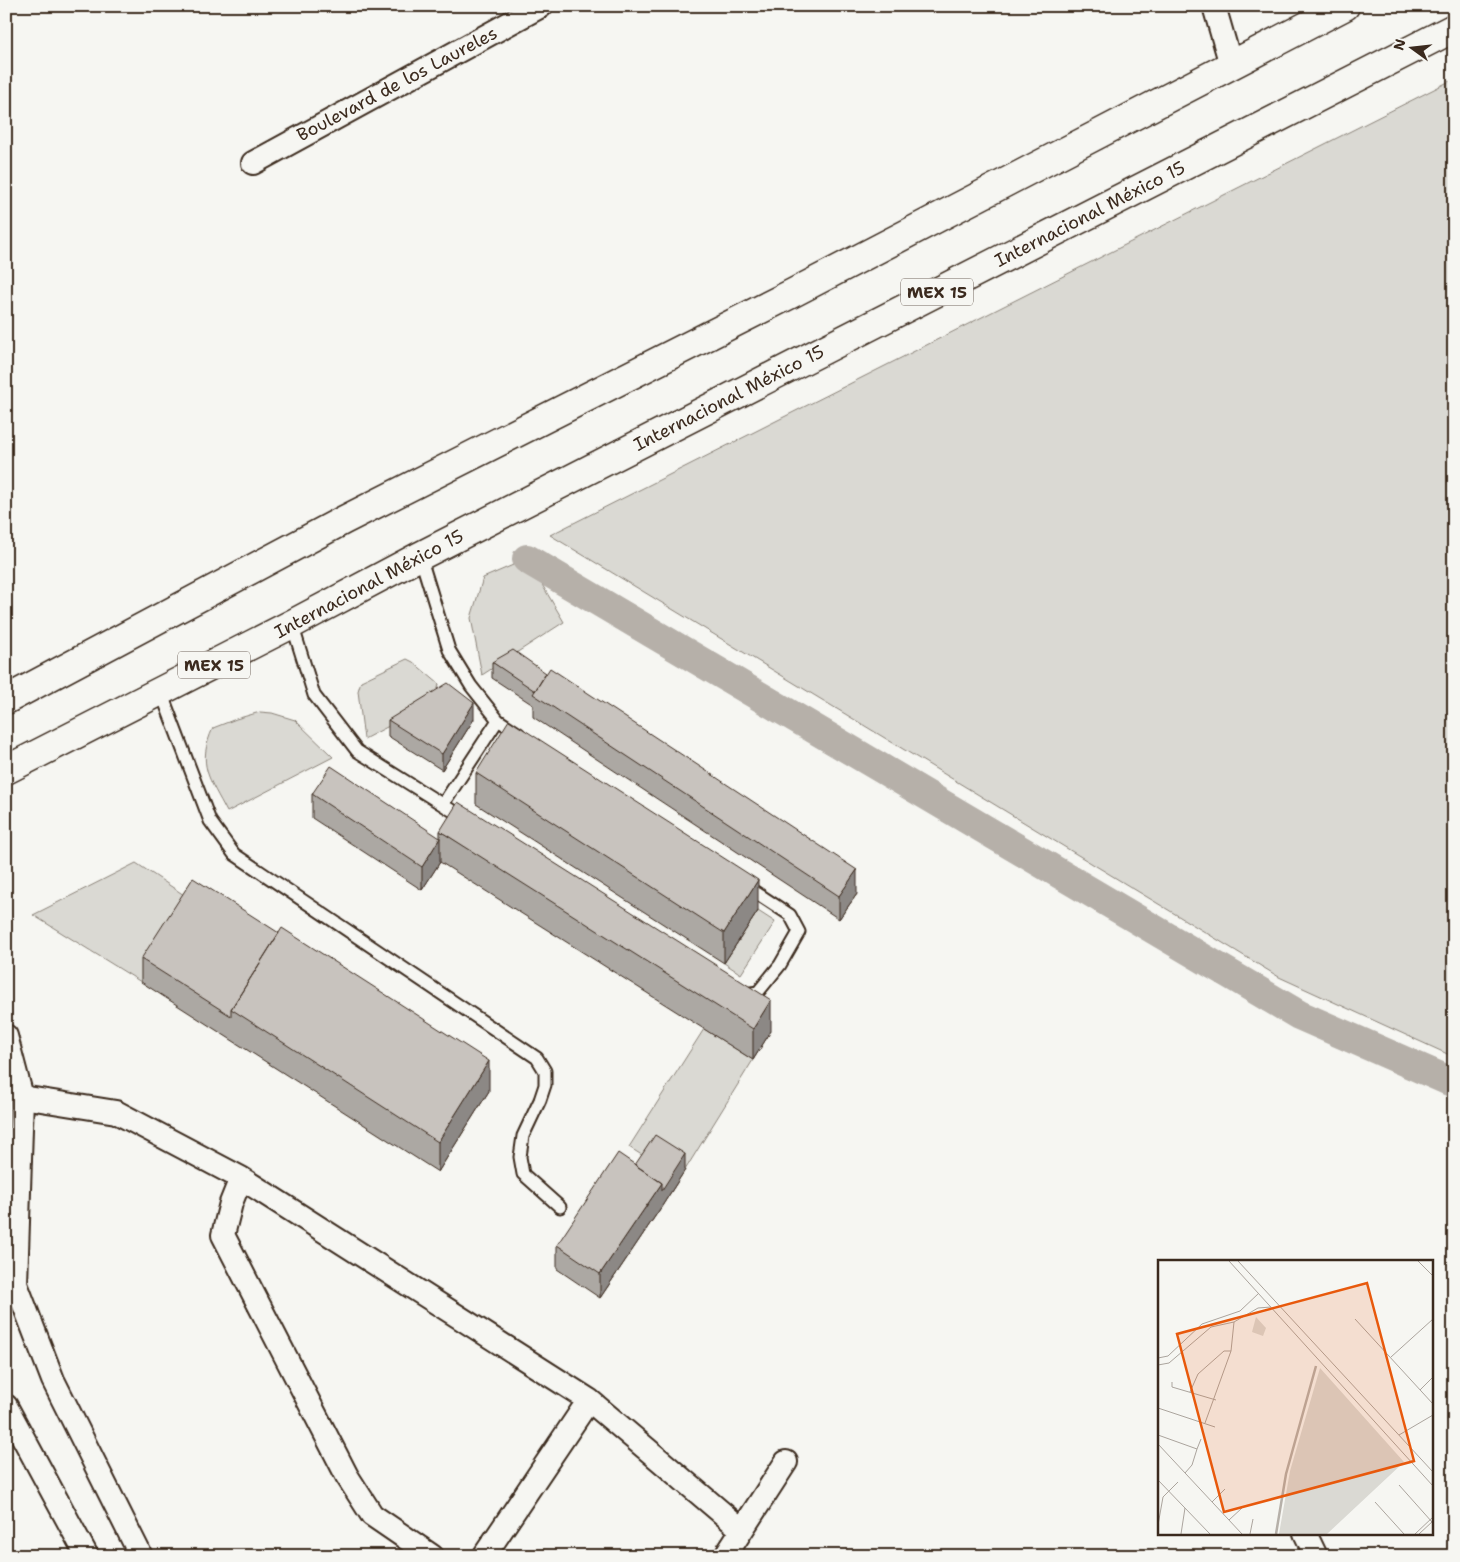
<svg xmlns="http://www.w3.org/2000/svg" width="1460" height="1562" font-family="'Shantell Sans',sans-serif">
<rect width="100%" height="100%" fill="#f6f6f2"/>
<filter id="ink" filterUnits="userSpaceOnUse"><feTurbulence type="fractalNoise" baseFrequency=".02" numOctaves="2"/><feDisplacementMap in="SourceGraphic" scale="10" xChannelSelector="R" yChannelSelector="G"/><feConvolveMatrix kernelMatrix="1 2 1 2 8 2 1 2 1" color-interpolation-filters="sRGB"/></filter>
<g filter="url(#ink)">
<path fill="#dad9d3" stroke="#8a8278" d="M1450 81 1454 89V1057L1279 977 550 535Z
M527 559 564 622 482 675 471 618 483 578Z
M407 659 413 662 439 684 435 702 364 739 358 691 361 681Z
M260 712 272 713 295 720 333 757 227 812C210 779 196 765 213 728L236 719Z
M136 863 193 901 141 982 33 915Z
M758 911 775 922 741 974 724 963Z
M704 1029 753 1060 685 1170 648 1159 629 1147Z"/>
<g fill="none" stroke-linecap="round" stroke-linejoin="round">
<path stroke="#b6b0a9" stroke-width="30" d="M527 559 1299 1015 1454 1083"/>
<defs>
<path id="service" d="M420 556 449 650 471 686 498 720 519 734
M292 624 314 695 357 751 464 818
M161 692 210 821 234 854 537 1058 545 1071V1085L540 1100 523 1136 520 1157 523 1174 560 1207
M443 804 498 720
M744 994 758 992 780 965 799 932 790 915 746 886"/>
<path id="minor" d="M1214 6 1231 65
M253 163 541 6
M6 1036 22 1097 16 1284 53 1380 141 1556
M22 1097 116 1112 241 1178 589 1400 742 1530
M241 1178 231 1203 223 1235 347 1476 372 1515 432 1556
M6 1406 87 1556
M1305 1533 1316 1556
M484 1556 589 1400
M725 1556 786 1462"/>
<path id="primary" d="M6 700 344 520 789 295 1345 6
M6 770 292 624 420 556 1454 28"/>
</defs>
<use href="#service" stroke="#3b2a1e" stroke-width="15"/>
<use href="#minor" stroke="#3b2a1e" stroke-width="26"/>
<use href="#primary" stroke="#3b2a1e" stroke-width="31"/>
<use href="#service" stroke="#f6f6f2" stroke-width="11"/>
<use href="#minor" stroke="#f6f6f2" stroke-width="22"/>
<use href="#primary" stroke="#f6f6f2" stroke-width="28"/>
</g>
<path fill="#aca8a3" stroke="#3b2a1e" d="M492 662 857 894 839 919 533 717V705L492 678Z
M474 719 442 770 388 736V720Z
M476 773 758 911 724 963 476 804Z
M312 794 440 838V831L771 1031 753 1060 440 862 422 890 312 818Z
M141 959 489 1091 438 1172 141 982Z
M635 1165 685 1170 662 1206 600 1298 557 1269V1245Z"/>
<path fill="#8c8885" stroke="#3b2a1e" d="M474 703V719L442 770V754Z
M440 838V862L422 890V867Z
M857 870V894L839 919V896Z
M758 880V911L724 963V933Z
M771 1000V1031L753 1060V1029Z
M489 1061V1091L438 1172V1142Z
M685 1154V1170L662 1206 600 1298V1274L662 1183Z"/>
<path fill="#c8c3be" stroke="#3b2a1e" d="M513 650 546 673 535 691 492 662Z
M550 668 857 870 839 896 533 694Z
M448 683 474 703 442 754 388 720Z
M509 720 758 880 724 933 476 773Z
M331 766 440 838 422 867 312 794Z
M458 802 771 1000 753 1029 440 831Z
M193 878 279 933 231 1009V1016L141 959Z
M282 928 489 1061 438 1142 231 1009Z
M655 1135 685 1154 662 1190V1183L635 1165Z
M618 1153 662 1183 600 1274 557 1245Z"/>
</g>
<g text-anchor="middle" stroke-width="4" stroke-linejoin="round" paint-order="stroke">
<g fill="#f6f6f2" stroke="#73675e" stroke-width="1">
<rect x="901" y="278.5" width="72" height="27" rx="4"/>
<rect x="178" y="651.5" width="72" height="27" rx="4"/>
</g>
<g font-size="16" font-weight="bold" fill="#3b2a1e">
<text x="937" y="298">MEX 15</text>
<text x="214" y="671">MEX 15</text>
</g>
<g font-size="18" fill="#3b2a1e" stroke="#f6f6f2">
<text transform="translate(397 84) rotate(-28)" y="6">Boulevard de los Laureles</text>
<text transform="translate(1090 214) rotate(-27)" y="6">Internacional México 15</text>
<text transform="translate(729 398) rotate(-27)" y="6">Internacional México 15</text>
<text transform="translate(369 584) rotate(-28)" y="6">Internacional México 15</text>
</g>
</g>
<g transform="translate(1158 1260)">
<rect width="275" height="275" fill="#f6f6f2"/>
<path d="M98 57 108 68 105 76 94 72ZM162 108 246 202 169 274H121L132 211Z" fill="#dad9d3"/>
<path fill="none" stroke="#b6b0a9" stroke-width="2.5" d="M118 274 128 214 158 106"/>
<path fill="none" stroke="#aba49d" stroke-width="1" d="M71 1 275 226M80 1 275 212M260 1 275 16M197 59 275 144M233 97 275 59M0 98 10 96 44 64 82 51 101 33M0 105 11 103 53 67 76 62 100 48 113 47M14 122V127L58 140M262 130 275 117M32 132 40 114 66 91H73M0 148 57 167M47 163 73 91 76 62M0 175 39 189 43 179M241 175 275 155M0 184 84 274M27 213 34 205 39 189M0 220 52 274M241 225 274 262M54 242 67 229M217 242 246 274M71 260 84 248M0 265 5 237 20 222M23 274 27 248M92 274 95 259M257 274 275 257M261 274 275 261"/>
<path fill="#e8590c" fill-opacity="0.15" stroke="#e8590c" stroke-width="2.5" d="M209 23 256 201 66 252 19 74Z"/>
<rect width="275" height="275" fill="none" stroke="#3b2a1e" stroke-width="2.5"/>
</g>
<rect width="1460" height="1562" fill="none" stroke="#f6f6f2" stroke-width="25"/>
<rect x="12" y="12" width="1435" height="1537" fill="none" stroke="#3b2a1e" stroke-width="2" filter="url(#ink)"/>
<g transform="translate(1412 48) rotate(285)" stroke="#f6f6f2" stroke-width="4" paint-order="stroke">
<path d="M0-4L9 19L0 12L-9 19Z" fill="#3b2a1e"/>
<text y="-8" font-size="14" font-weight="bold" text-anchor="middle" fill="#3b2a1e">N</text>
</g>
</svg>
